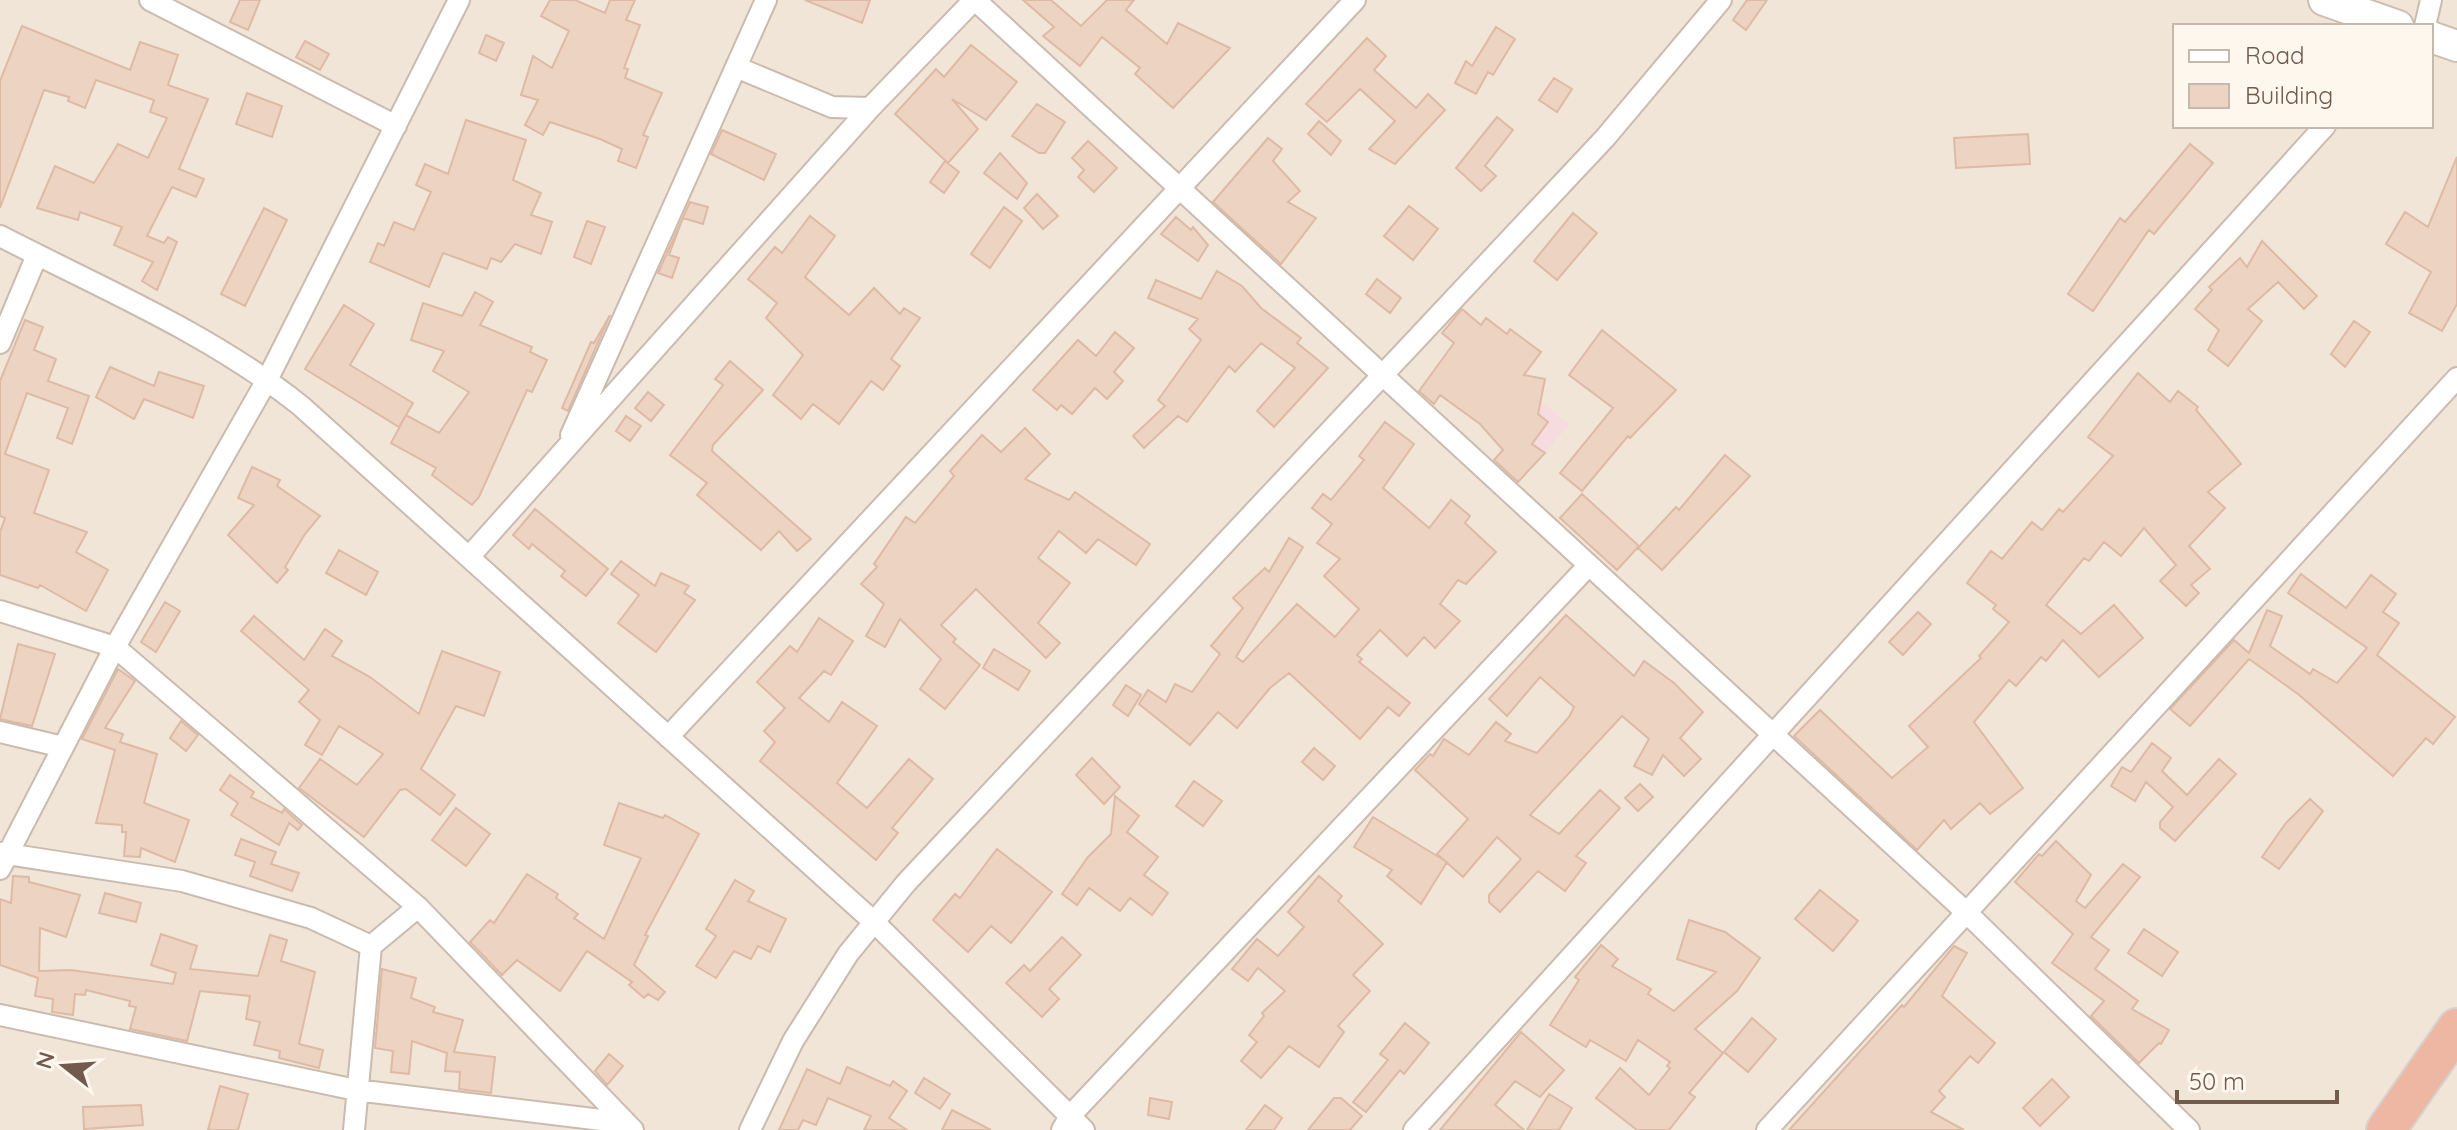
<svg xmlns="http://www.w3.org/2000/svg" width="2457" height="1130" font-family="Quicksand,sans-serif">
<rect width="100%" height="100%" fill="#faf3e7"/>
<path fill="#f1e5d7" fill-rule="evenodd" d="M0 0H2457V1130H0ZM2175 26H2431V126H2175Z"/>
<path fill="#f7dcdf" d="M1528 390 1569 425 1535 464 1527 425Z"/>
<path fill="#edd3c2" stroke="#debaa4" stroke-width="2" d="M240 0H260L248 30 230 22Z
M550 0H575L605 13 610 0H635L626 20 640 25 624 68 628 69 625 78 662 93 643 135 648 137 636 168 618 161 622 149 600 139 550 122 543 135 525 125 538 100 521 95 533 56 552 68 569 31 541 16Z
M805 0H870L862 23Z
M1023 0H1051L1081 26 1107 0H1134L1126 10 1167 44 1178 23 1230 48 1173 108 1135 74 1140 68 1102 37 1080 66 1043 36 1054 27Z
M1747 0H1767L1746 30 1733 20Z
M22 26 130 70 140 42 178 55 168 85 208 99 179 169 204 179 196 197 172 187 147 236 164 243 168 237 177 242 157 290 142 281 153 262 114 245 122 227 80 212 78 220 37 208 55 166 94 183 118 144 148 158 167 118 150 112 154 100 96 80 85 108 68 101 69 97 44 90 0 208V81Z
M1496 27 1515 39 1493 75 1488 72 1476 94 1455 83 1466 61 1472 66Z
M486 35 504 43 496 61 479 53Z
M1367 38 1386 56 1374 70 1416 108 1428 94 1445 110 1395 164 1369 149 1395 121 1360 89 1327 122 1306 104Z
M305 41 329 54 320 70 296 57Z
M971 45 1017 82 986 120 952 99 978 129 948 163 895 114 936 69 944 77Z
M1554 78 1572 89 1557 112 1539 100Z
M247 93 282 106 272 137 236 124Z
M1037 104 1065 122 1045 153H1039L1012 136Z
M1497 117 1513 130 1485 166 1496 176 1481 191 1456 168Z
M466 120 526 140 513 180 541 193 531 215 552 222 541 254 515 244 501 262 491 258 487 269 443 253 429 287 370 262 378 243 384 246 394 222 414 230 431 192 416 185 425 164 448 174Z
M1319 121 1341 141 1331 155 1308 134Z
M722 130 776 154 764 180 711 154Z
M2028 134 2030 164 1956 168 1954 138Z
M1268 138 1282 149 1273 161 1300 191 1288 202 1316 218 1281 264 1213 202Z
M1088 141 1117 168 1094 192 1078 177 1084 170 1072 158Z
M2190 144 2213 163 2154 234 2149 230 2093 311 2068 294 2120 218 2125 222Z
M1000 153 1027 183 1017 199 984 173Z
M2457 157V304L2442 331 2409 313 2431 272 2386 244 2405 212 2428 227Z
M945 161 959 172 944 193 930 182Z
M1037 194 1058 216 1043 229 1024 208Z
M690 202 708 207 703 224 683 218 669 255 679 258 672 278 658 273Z
M1409 206 1438 229 1413 260 1384 236Z
M1004 207 1022 221 990 268 971 254Z
M264 208 287 220 245 306 221 294Z
M1573 213 1597 233 1557 280 1534 261Z
M810 216 835 236 805 277 849 315 874 288 900 314 904 308 920 318 891 359 900 366 883 390 871 381 839 424 813 404 801 419 773 395 803 355 766 318 777 303 748 279 775 247 782 253Z
M1176 217 1191 230 1193 227 1208 245 1198 261 1161 234Z
M587 221 605 227 591 264 574 257Z
M2262 241 2317 296 2304 309 2278 282 2248 309 2262 321 2228 366 2208 350 2219 330 2195 309 2212 290 2209 287 2240 258 2247 267Z
M1217 271 1242 286 1261 308 1301 338 1297 343 1328 368 1274 427 1257 411 1295 368 1261 343 1235 372 1229 366 1187 422 1178 416 1144 448 1133 436 1165 406 1158 400 1201 340 1189 329 1198 319 1148 298 1156 280 1201 299Z
M1377 279 1401 298 1390 313 1366 294Z
M475 292 493 302 480 325 532 347 530 352 547 360 532 392 527 390 479 497 472 505 432 475 436 468 391 443 406 415 439 433 469 392 433 371 444 351 411 340 423 303 462 316Z
M344 305 374 324 350 365 413 403 399 427 305 369Z
M1462 309 1481 325 1486 318 1507 334 1510 329 1541 352 1524 375 1545 379 1538 414 1548 422 1532 444 1545 453 1518 482 1494 460 1503 450 1480 424 1440 395 1434 404 1419 391 1454 343 1442 333Z
M610 315 568 411 562 408 591 342 594 343Z
M25 320 43 327 34 350 56 359 48 381 89 396 72 444 57 438 68 408 27 393 5 454 49 470 34 513 87 532 76 552 108 570 86 611 40 585 38 588 0 575V532L5 518 0 516V381Z
M2354 321 2370 332 2345 367 2331 354Z
M1602 330 1676 390 1630 438 1628 436 1582 491 1560 473 1613 408 1569 375Z
M1115 332 1134 348 1114 372 1123 381 1107 399 1095 388 1072 414 1061 405 1057 410 1033 390 1078 340 1096 356Z
M730 361 763 390 713 445 712 451 811 539 797 551 779 531 761 550 697 495 707 483 670 455 723 385 715 379Z
M110 367 154 386 159 372 204 386 193 418 144 399 134 419 96 397Z
M2138 373 2170 402 2178 391 2198 407 2196 410 2241 464 2208 492 2225 508 2189 546 2210 569 2191 585 2199 593 2186 606 2160 581 2176 565 2144 528 2121 556 2104 542 2089 561 2084 558 2046 605 2081 634 2114 605 2143 638 2099 677 2063 640 2046 661 2041 657 2016 686 2009 680 1974 722 2023 788 1990 814 1980 803 1951 829 1944 820 1917 850 1794 736 1820 710 1892 778 1928 747 1909 726 1981 658 1979 656 2009 622 1993 609 1996 605 1967 583 1991 551 2002 559 2032 522 2042 530 2059 509 2063 512 2113 456 2088 437Z
M648 392 664 405 651 421 635 408Z
M626 416 641 426 630 441 616 431Z
M1385 422 1414 444 1383 488 1429 528 1451 500 1470 516 1465 523 1496 552 1466 584 1458 580 1440 604 1460 621 1435 648 1424 637 1407 656 1380 630 1357 655 1362 659 1359 662 1410 703 1399 716 1388 707 1360 739 1289 673 1270 688 1237 728 1218 712 1190 745 1139 704 1148 690 1166 702 1175 684 1192 692 1220 654 1211 646 1243 608 1233 598 1265 568 1269 572 1289 538 1303 547 1236 657 1243 662 1297 604 1335 637 1359 609 1324 576 1340 559 1317 543 1332 524 1312 508 1323 494 1331 500 1364 460 1359 456Z
M1025 428 1050 454 1025 479 1069 500 1075 492 1150 544 1136 565 1098 539 1086 553 1059 531 1038 558 1070 583 1038 623 1060 643 1046 658 976 589 941 625 956 639 953 642 980 665 945 709 920 689 941 659 900 619 885 647 866 636 884 604 861 584 877 567 874 564 906 517 915 523 954 476 950 471 982 435 1001 452Z
M1725 455 1750 476 1662 570 1638 548 1676 507 1679 510Z
M252 467 280 480 277 486 320 516 305 534 285 567 288 570 277 583 228 535 254 505 238 498Z
M1582 494 1639 546 1617 570 1560 518Z
M535 509 608 569 586 596 561 576 565 571 532 544 529 549 513 535Z
M339 550 378 572 366 595 326 573Z
M621 561 655 586 661 573 689 586 684 593 695 600 656 652 618 623 639 595 611 574Z
M2301 574 2346 608 2371 575 2396 594 2383 612 2399 623 2377 655 2455 717 2433 744 2426 738 2393 776 2298 694 2249 659 2190 726 2170 709 2234 640 2249 653 2267 610 2282 616 2270 646 2310 674 2313 669 2337 683 2367 648 2288 593Z
M165 602 180 611 156 652 141 642Z
M1918 612 1931 624 1903 655 1889 642Z
M1566 615 1634 676 1644 661 1674 683 1703 712 1680 738 1701 759 1684 776 1663 755 1652 775 1634 766 1649 739 1622 716 1530 815 1559 834 1600 790 1620 808 1576 856 1586 863 1565 891 1538 871 1500 912 1489 902V895L1521 859 1497 837 1463 877 1437 854 1468 819 1415 770 1430 754 1433 756 1444 739 1469 755 1496 722 1511 734 1505 741 1537 753 1569 717 1574 707 1540 677 1507 716 1489 699Z
M254 616 304 660 325 629 342 641 332 656 370 677 419 714 442 651 500 672 484 716 456 706 421 769 455 795 440 815 406 789 400 790 364 837 299 788 320 759 357 785 383 754 339 726 322 755 305 745 320 720 299 702 309 690 241 631Z
M819 618 853 641 831 675 824 671 799 698 829 722 842 702 877 726 837 783 867 808 909 759 933 779 892 828 898 833 876 860 760 761 775 742 764 731 785 708 757 682 790 646 797 652Z
M18 644 55 654 32 726 0 719Z
M994 649 1030 671 1018 690 983 668Z
M118 669 135 681 105 728 123 734 120 742 157 754 144 803 189 820 175 862 141 848 140 857 124 856 126 832H122V825L96 823 115 750 82 739Z
M1126 685 1141 695 1128 716 1113 705Z
M181 721 198 735 186 751 170 738Z
M2152 743 2171 758 2162 771 2187 795 2219 759 2236 774 2175 841 2160 828V822L2173 807 2146 782 2135 801 2111 786 2122 767 2131 772Z
M1314 748 1335 766 1323 780 1302 762Z
M1092 758 1120 787 1104 804 1076 775Z
M230 775 254 792 251 797 282 813 284 809 302 825 298 830 289 823 279 845 231 815 238 803 220 790Z
M1194 781 1222 801 1203 826 1176 806Z
M1640 784 1653 797 1638 811 1625 798Z
M1115 796 1139 816 1127 832 1158 857 1144 875 1168 893 1152 915 1130 898 1120 911 1089 888 1077 905 1062 894 1088 857 1111 834Z
M2310 799 2323 811 2279 869 2262 857 2286 823Z
M619 803 663 818 665 815 699 834 645 935 648 936 634 965 665 992 658 1000 648 994 644 998 629 985 632 982 587 951 560 991 517 960 502 975 470 942 490 920 494 923 527 874 558 894 556 898 578 914 574 918 604 939 641 858 604 845Z
M456 808 490 834 466 866 432 840Z
M1373 817 1447 862 1421 904 1387 876 1392 870 1354 847Z
M241 839 276 852 271 864 299 873 292 891 250 876 255 862 235 855Z
M2056 841 2091 875 2076 901 2085 908 2123 864 2140 877 2091 937 2109 950 2095 969 2138 1001 2132 1009 2169 1030 2161 1044 2159 1043 2139 1063 2091 1016 2104 1001 2052 963 2073 934 2015 882 2039 854 2042 856Z
M997 849 1052 892 1011 943 991 926 968 952 933 920 955 894 960 898Z
M13 876 29 877V882L80 895 66 937 40 928 39 971 71 970 173 984 176 973 151 965 161 934 197 946 190 969 258 976 270 935 287 940 281 961 315 972 299 1044 323 1050 319 1068 279 1058 280 1051 254 1045 260 1022 246 1019 250 996 200 991 187 1041 130 1029 136 1007 129 1006 130 1001 86 990 85 995 75 994 73 1015 52 1012 53 999 35 996 38 978 0 965V899L11 903Z
M1319 876 1342 896 1338 901 1383 944 1353 975 1370 991 1338 1026 1344 1032 1319 1067 1289 1046 1261 1078 1241 1061 1257 1042 1249 1035 1264 1016 1262 1013 1285 991 1258 968 1248 981 1232 969 1257 939 1278 956 1304 927 1288 912Z
M735 880 754 891 748 901 786 919 770 952 758 946 751 959 734 951 716 978 696 966 716 936 706 929Z
M1820 890 1858 921 1833 951 1795 919Z
M105 893 141 903 136 922 99 913Z
M1689 920 1725 932 1760 958 1737 991 1695 1029 1723 1053 1689 1093 1695 1097 1669 1130H1637L1596 1098 1620 1068 1649 1095 1670 1068 1667 1066 1670 1062 1638 1040 1626 1061 1590 1040 1586 1047 1550 1025 1579 980 1575 977 1601 945 1618 959 1612 966 1651 989 1648 994 1674 1011 1716 972 1677 959Z
M2144 929 2178 952 2162 976 2128 953Z
M1062 937 1081 955 1049 989 1059 999 1042 1017 1006 983 1024 965 1030 971Z
M1954 946 1967 953 1942 996 1995 1043 1978 1063 1970 1056 1939 1091 1945 1097 1931 1112 1964 1130H1789L1902 1005 1904 1007Z
M382 969 416 978 411 998 435 1007 433 1012 463 1020 454 1052 495 1057 491 1093 459 1089 460 1072 445 1071 447 1053 412 1041 409 1074 391 1072 393 1051 375 1048Z
M1752 1018 1776 1039 1748 1072 1724 1052Z
M1405 1023 1429 1043 1404 1074 1400 1070 1366 1112 1353 1102 1388 1060 1380 1054Z
M1521 1032 1564 1070 1540 1097 1515 1081 1495 1105 1524 1130H1440Z
M609 1054 623 1066 607 1085 595 1071Z
M847 1067 890 1086 893 1081 907 1091 889 1118 907 1130H864L871 1116 828 1098 816 1125 803 1120 798 1130H779L807 1069 840 1084Z
M924 1078 950 1094 940 1109 915 1093Z
M2052 1079 2069 1097 2040 1126 2023 1108Z
M220 1086 248 1094 238 1130H208Z
M1549 1094 1572 1108 1559 1130H1527Z
M1150 1098 1172 1102 1169 1119 1148 1115Z
M1334 1098H1341L1362 1116 1350 1130H1308Z
M141 1105 143 1125 84 1129 83 1107Z
M1265 1105 1282 1118 1274 1130H1246Z
M952 1110 991 1130H942Z"/>
<g fill="none" stroke-linecap="round" stroke-linejoin="round">
<defs>
<path id="street" d="M150 0 396 126
M975 0 1967 913 2189 1130
M2425 26 2431 0
M736 67 832 107 870 108
M0 236C101 288 211 334 301 406L874 922 1084 1130
M0 343 37 255
M571 435 766 0
M469 557 870 108 974 0
M0 611 115 647 418 907 633 1130
M0 732 63 747
M668 737 1355 0
M0 853 182 881 311 918 371 946
M0 869 115 647 267 380 459 0
M0 1015 356 1090 626 1123
M354 1130 371 946 418 907
M750 1130 793 1041 848 954 906 883 1605 138 1721 0
M1062 1130 1070 1116 1588 566
M1414 1130 2325 126
M1767 1130 2457 378"/>
<path id="secondary" d="M2324 0 2398 26
M2431 37 2457 46"/>
<path id="highway" d="M2386 1130 2457 1028"/>
</defs>
<use href="#street" stroke="#cbbbae" stroke-width="24"/>
<use href="#secondary" stroke="#cfbdaf" stroke-width="34"/>
<use href="#highway" stroke="#d8d1cd" stroke-width="42"/>
<use href="#street" stroke="#fff" stroke-width="20"/>
<use href="#secondary" stroke="#fff" stroke-width="30"/>
<use href="#highway" stroke="#eeb7a4" stroke-width="38"/>
</g>
<rect x="2173" y="24" width="260" height="104" fill="#fdf7ed" stroke="#c5b9ad" stroke-width="2"/>
<rect x="2189" y="50" width="40" height="12" fill="#ffffff" stroke="#c5b9ad" stroke-width="2"/>
<text x="2245" y="64" font-size="24" fill="#725b4e">Road</text>
<rect x="2189" y="84" width="40" height="24" fill="#edd3c2" stroke="#c5b9ad" stroke-width="2"/>
<text x="2245" y="104" font-size="24" fill="#725b4e">Building</text>
<g transform="translate(64 1066) rotate(287)" stroke="#fdf7ed" stroke-width="6" paint-order="stroke">
<path d="M0-6L14 30L0 20L-14 30Z" fill="#725b4e"/>
<text y="-12" font-size="22" font-weight="bold" text-anchor="middle" fill="#725b4e">N</text>
</g>
<path d="M2177 1090v12h160v-12" fill="none" stroke="#725b4e" stroke-width="4"/>
<text x="2189" y="1090" font-size="24" fill="#725b4e" stroke="#fdf7ed" stroke-width="6" paint-order="stroke">50 m</text>
</svg>
